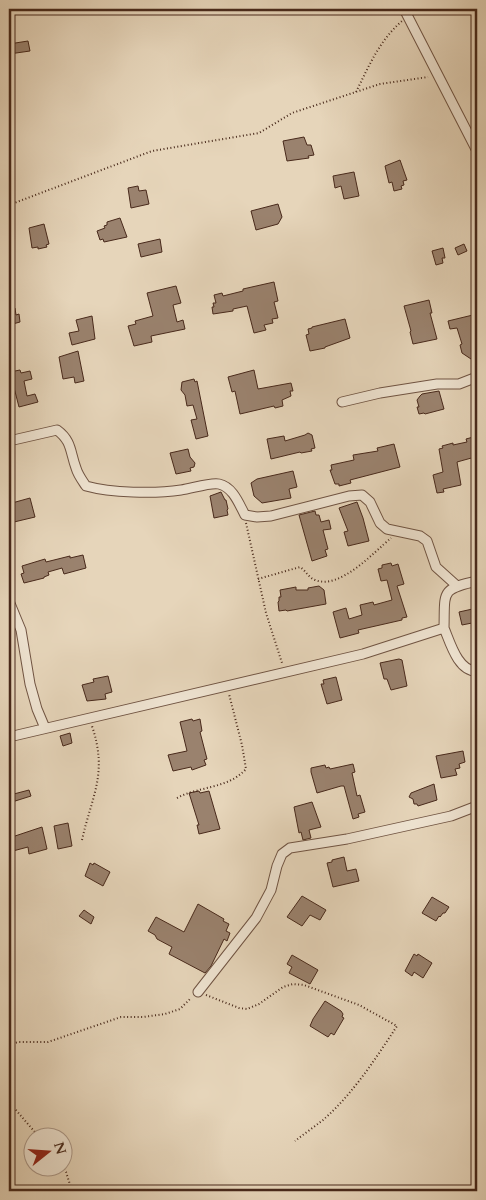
<svg xmlns="http://www.w3.org/2000/svg" width="486" height="1200" font-family="Cardo,serif">
<rect width="100%" height="100%" fill="#e6d5ba"/>
<filter id="stains"><feTurbulence type="fractalNoise" baseFrequency=".004" numOctaves="4"/><feColorMatrix values="0 0 0 0 .2 0 0 0 0 .09 0 0 0 0 .02 0 0 0 .5 -.17"/></filter>
<radialGradient id="worn" r=".72"><stop offset=".6" stop-color="#630" stop-opacity="0"/><stop offset="1" stop-color="#630" stop-opacity=".3"/></radialGradient>
<path fill="#9a826e" stroke="#48291b" d="M28 41 30 51 9 54V44Z
M304 137 307 145H311L314 155 308 156 309 158 287 161 283 141Z
M400 160 407 180 403 181 404 185 401 186 402 189 394 191 392 182 389 183 385 166Z
M354 172 359 196 344 199 341 186 335 188 333 176Z
M138 186 139 191 146 190 149 204 131 208 128 188Z
M278 204 282 217 278 224 256 230 251 211Z
M120 218 127 237 104 242 103 239 100 240 97 231 105 228 104 226 107 225V222Z
M44 224 49 244 46 245 47 247 38 249V247L32 248 29 228Z
M160 239 162 252 141 257 138 244Z
M464 244 467 251 458 255 455 248Z
M443 248 445 258H442L443 263 436 265 432 251Z
M274 282 278 301 274 302 278 318 272 319 273 323 264 325 266 330 254 333 247 306 233 309V311L213 314 212 307H214L213 303H216L214 295 222 293 223 296 243 291V289Z
M176 286 181 303 173 305 177 322 183 320 185 329 151 336 152 342 134 346 128 326 136 324 135 321 153 316 147 293Z
M429 300 432 313H430L437 339 413 344 410 332 411 331 404 306Z
M15 308 16 315 19 314 20 322 9 325V309Z
M477 314V323L473 324 477 342V357L471 359 462 353 460 345 462 344 457 328 450 329 448 321Z
M92 316 95 339 72 345 69 333 79 331 76 320Z
M345 319 350 338 325 347V348L310 351 306 335 309 334 308 329 312 328V327Z
M78 351 84 381 75 383 74 377 63 379 59 357Z
M20 370 21 373 30 371 32 379 24 381 27 396 35 394 38 402 19 407 10 372Z
M254 370 258 389 291 383 293 391H290L291 396 282 400 283 406 275 408 274 406 240 414 235 391 232 392 228 377Z
M194 379 195 382 197 381 208 436 196 439 191 420 197 419 193 405 187 406 185 395 181 390 182 382Z
M439 391 444 409 425 414 424 413 419 414 417 407H419L417 400 420 396 422 394Z
M308 433 312 435 315 448 311 449 312 451 301 453 300 452 271 459 267 439 284 436 285 441 305 435Z
M477 436V454L475 455V457L457 462 461 485 443 489 444 492 437 493 433 475 443 472 439 449 443 448 442 446 453 443V445L467 442 466 439Z
M394 444 400 467 350 480 351 483 339 486V484H335L330 470H332L331 465 354 460 353 455 378 451 377 448Z
M188 449 190 457 195 463 194 467 190 468 191 471 176 474 170 453Z
M293 471 297 487 289 489 291 498 262 503 254 496 251 483 257 479Z
M221 492 225 500H226L228 509 227 510 228 515 214 518 210 496Z
M30 498 35 517 14 522 11 511 14 507 12 503Z
M357 502 363 518 369 541 348 546 344 532 348 531 339 508Z
M315 511 316 515H319L321 522 329 520 331 529 323 530 328 549 325 550 327 556 312 561 299 515Z
M83 555 86 568 64 574 62 568 48 572 49 575 44 577V578L24 583 21 574 24 573 22 566 45 559 46 562 70 556V558Z
M391 563 392 566 398 564 404 584 397 586 407 617 402 618V620L358 630 359 633 340 638 333 612 346 608 349 619 362 615 360 605 373 602 374 605 392 600 387 580 381 581 378 569 382 568V565Z
M319 586 324 590 326 604 287 611 286 610 279 611 278 602 279 601V597H281L280 590 296 587V590H308V588Z
M477 608V622L462 625 459 612Z
M399 659 402 660 407 686 391 690 387 679H384L380 663Z
M108 676 112 692 105 694 106 699 87 701 82 685 94 682 93 679Z
M336 677 342 700 327 704 321 684H324L323 680Z
M192 719 193 721 200 719 202 731 200 732 207 759 204 760 206 765 192 770 191 767 173 771 168 755 187 751 180 722Z
M70 733 72 743 63 746 60 736Z
M463 751 465 762 459 764 460 768 455 769 457 775 441 778 436 756Z
M353 764 355 772 352 773 357 796 360 795 365 812 358 814 359 817 353 819 344 786H341L317 793 311 772V768L325 765 326 768 329 767 330 769Z
M434 784 437 800 418 806 417 804H414L413 799 409 797 411 793Z
M29 790 31 796 12 802 10 795Z
M199 791 200 793 209 791 220 829 199 834 197 825H199L189 793Z
M312 802 321 827 309 830 311 838 303 840 301 832 299 833 294 807Z
M68 823 72 846 58 849 54 826Z
M42 827 47 849 29 854 28 847 9 852V838Z
M344 857 347 871 356 869 359 881 333 887 327 863 332 862V860Z
M90 863 93 865 94 863 110 872 103 886 85 876Z
M302 896 326 910 320 920 310 915 302 926 287 917Z
M432 897 449 907 445 913H443L440 917 439 916 436 921 422 913Z
M198 904 224 919 223 921 229 924 226 931 230 933 227 941 224 939 211 966 205 973 169 954 172 947 157 939 155 935 148 931 156 917 184 932Z
M84 910 94 917 91 924 79 916Z
M414 954 417 956 418 954 432 963 423 978 414 972 412 976 405 971Z
M292 955 318 970 310 984 289 973 292 967 287 964Z
M325 1001 341 1011 343 1014 342 1017 344 1018 334 1035 331 1033 328 1037 310 1026 313 1019Z"/>
<g fill="none" stroke-linecap="round" stroke-linejoin="round">
<defs>
<path id="street" d="M404 9 477 151
M342 402 380 393 437 384H459L477 377
M9 441 57 430C72 441 70 452 76 468 78 475 82 480 86 486 111 493 155 494 181 490 191 489 210 482 219 484 233 487 239 504 245 515L257 517 271 516 349 496 362 495 370 502 380 523 387 529 420 536 427 541 436 567 456 585
M9 601 21 630 30 684 37 709 45 728
M444 628C450 642 458 672 477 671
M9 737 363 654 444 628C445 592 440 589 477 581
M198 992 256 918 271 890 277 866 282 854 290 848 347 839 451 816 477 806"/>
</defs>
<use href="#street" stroke="#705443" stroke-width="11"/>
<path stroke="#48291b" stroke-width="2" stroke-dasharray="1 2.5" stroke-linecap="butt" d="M356 92C369 66 379 41 402 21
M9 205 152 151 259 133 292 113 380 84 428 77
M246 523 266 613 282 663
M258 579 300 567C306 571 309 578 315 580 340 590 373 553 391 538
M177 798C199 786 228 789 246 769L242 745 229 694
M82 840C92 795 108 774 92 726
M206 995 239 1008 247 1009 259 1004 283 987 293 984 304 985 359 1005 397 1026C376 1058 353 1094 323 1120 314 1127 304 1134 295 1141
M9 1044 19 1042H48L121 1017H143L165 1014 180 1009 191 998
M9 1102 40 1138
M62 1166 66 1172 72 1191"/>
<use href="#street" stroke="#efe4d2" stroke-width="9"/>
</g>
<rect width="486" height="1200" fill="none" stroke="#e6d5ba" stroke-width="30"/>
<rect x="10" y="10" width="466" height="1180" fill="none" stroke="#48291b" stroke-width="2.5"/>
<rect x="15" y="15" width="456" height="1170" fill="none" stroke="#48291b"/>
<g transform="translate(48 1152) rotate(73)"><circle r="24" fill="#efe4d2" stroke="#ac9989"/>
<path d="M0-4L9 19L0 12L-9 19Z" fill="#8f2418"/>
<text y="-8" font-size="14" font-weight="bold" text-anchor="middle" fill="#48291b">N</text>
</g>
<rect width="100%" height="100%" filter="url(#stains)"/>
<rect width="100%" height="100%" fill="url(#worn)"/>
</svg>
